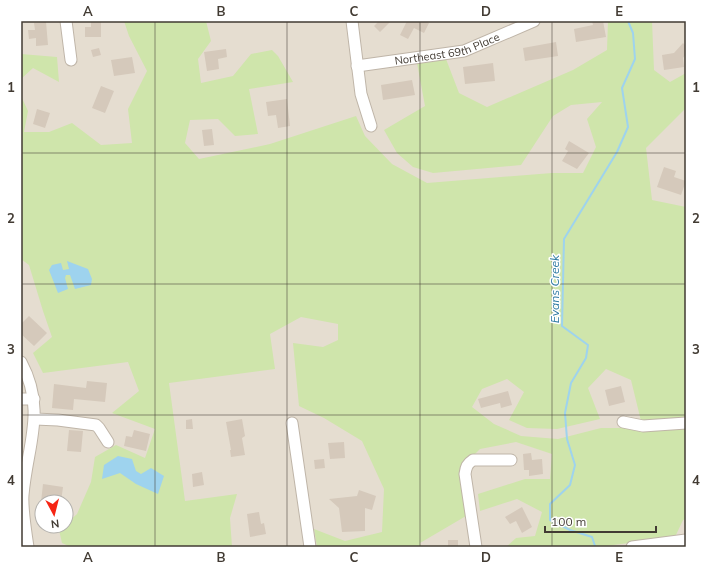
<svg xmlns="http://www.w3.org/2000/svg" width="707" height="568" font-family="Mulish,sans-serif">
<rect width="100%" height="100%" fill="#f1ebe2"/>
<path fill="#e5ddd0" fill-rule="evenodd" d="M21 21H686V547H21ZM42 502H66V526H42Z"/>
<path fill="#cfe5ab" d="M124 21H206L211 41 198 59 201 83 233 76 251 54 272 50 278 56 293 82 249 89 258 134 235 136 218 119 190 120 185 143 199 159 270 144 356 116 365 136 392 164 427 183 552 173H583L596 147 587 119 602 102 571 105 553 116 521 165 433 173 413 167 397 153 384 130 425 106 417 63 446 59 459 93 487 107 573 70 607 50 608 21H652L654 70 670 82 686 73V108L646 148 652 200 686 207V418L641 421 631 380 606 369 588 388 600 419 557 429 527 428 509 420 524 392 507 379 482 389 472 407 494 424 521 436 558 439 601 428H624L642 432 686 428V519L683 520 675 537 598 547H506L516 538 535 536 542 512 517 499 480 511 478 494 525 479H550L552 454 516 442 480 449 460 469 466 516 420 543 421 547H317L314 529 345 541 382 532 384 489 362 441 324 418 299 406 293 343 323 347 338 340V324L301 317 270 334 275 369 169 383 185 501 237 494 230 518 232 547H71L62 543 59 530 64 526H66V524L77 514 91 482 95 457 116 445 145 458 155 429 112 413 139 391 128 362 43 373 33 353 52 337 43 311 29 265 21 259V96L28 111 24 132H49L72 123 101 145 132 143 128 109 147 71 129 36Z
M21 54 57 57 59 82 33 68 21 79Z"/>
<path fill="#9ed3ee" d="M67 261 88 269 92 279 91 285 75 289 70 275H66L65 278 68 289 58 293 49 270 52 265 61 263 63 270 69 269Z
M118 456 132 459 136 471 141 474 151 468 164 476 158 494 136 484 120 473 102 479 104 465Z"/>
<g fill="none" stroke-linecap="round" stroke-linejoin="round">
<path stroke="#9ed3ee" stroke-width="2" d="M595 546 592 537 570 530 550 520V504L570 485 575 465 567 439 565 413 571 383 586 358 588 345 562 326 564 239 617 152 628 127 622 88 635 59 633 33 628 21"/>
</g>
<path fill="#d5c9bb" d="M91 21H101V37H85V27H91Z
M379 21H391L380 32 374 26Z
M407 21H425L429 23 424 33 414 28 408 39 400 35Z
M592 21H603L606 37 576 42 574 29 593 25Z
M46 22 48 45 36 46V38L29 39 28 30H35L34 23Z
M556 42 558 56 525 61 523 48Z
M683 43 686 46V54L683 58 684 67 664 70 662 55 674 53Z
M99 48 101 55 93 57 91 50Z
M226 49 227 57 218 59 219 69 207 71 204 52Z
M132 57 135 73 114 76 111 60Z
M493 63 495 81 465 84 463 67Z
M412 80 415 95 383 100 381 85Z
M101 86 114 91 105 113 92 108Z
M287 99 290 126 278 128 276 115 268 116 266 102Z
M37 109 50 113 45 128 33 124Z
M212 129 214 145 204 146 202 130Z
M569 141 589 153 577 169 562 161 568 151 565 149Z
M664 167 676 171 674 177 686 181 681 195 657 187Z
M29 316 47 333 34 346 21 334V324Z
M87 381 107 383 105 402 74 399 73 410 52 408 54 384 86 388Z
M621 386 625 402 609 406 605 390Z
M508 391 512 405 501 408 500 403 481 408 478 399Z
M192 419 193 429H186V420Z
M242 419 245 436 242 438 245 455 231 457 230 450H231L226 422Z
M69 430 83 431 81 452 67 451Z
M134 430 150 434 146 451 124 446 126 436 132 437Z
M344 442 345 458 330 459 328 443Z
M531 453 532 460 542 459 543 474 529 476V470H524L523 454Z
M324 459 325 468 315 469 314 460Z
M202 472 204 485 193 487 192 474Z
M43 484 63 487 61 502H41Z
M359 490 376 496 372 510 365 508V531L342 532 339 508 329 499 357 496Z
M522 507 532 527 522 533 516 521 510 524 505 517Z
M259 512 261 524 264 523 266 534 250 537 247 514Z
M448 540H458V547H448Z"/>
<g fill="none" stroke-linecap="round" stroke-linejoin="round">
<defs>
<g id="minor">
<path d="M66 21 71 60"/>
<path d="M352 21 361 94 371 126"/>
<path id="s1" d="M357 66 464 51 534 21"/>
<path d="M21 362C47 410 27 446 23 495 22 507 26 534 28 547"/>
<path d="M21 399H34"/>
<path d="M35 419 58 420 96 425 99 428 108 442"/>
<path d="M623 422 643 426 686 423"/>
<path d="M292 423 310 547"/>
<path d="M476 547 465 474C466 467 467 464 473 460H511"/>
<path d="M632 547 686 540"/>
</g>
</defs>
<use href="#minor" stroke="#bfb5a8" stroke-width="13"/>
<use href="#minor" stroke="#fff" stroke-width="11"/>
</g>
<path fill="none" stroke="#423b33" stroke-width="1" stroke-opacity="0.55" d="M155 21V547M287 21V547M420 21V547M552 21V547M21 153H686M21 284H686M21 415H686"/>
<g text-anchor="middle" stroke-width="3" stroke-linejoin="round" paint-order="stroke">
<g font-size="11" fill="#423b33" stroke="#fff">
<text dy="4" stroke="none"><textPath href="#s1" startOffset="92">Northeast 69th Place</textPath></text>
</g>
<g font-size="12" font-style="italic" fill="#2e7aa3" stroke="#fff">
<text transform="translate(555 289) rotate(-90)" y="4">Evans Creek</text>
</g>
</g>
<rect width="707" height="568" fill="none" stroke="#ffffff" stroke-width="44"/>
<g transform="translate(54 514) rotate(173)"><circle r="19" fill="#ffffff" stroke="#b3b1ad"/>
<path d="M0-3L7 15L0 10L-7 15Z" fill="#f62514"/>
<text y="-6" font-size="11" font-weight="bold" text-anchor="middle" fill="#423b33">N</text>
</g>
<path d="M545 526v6h111v-6" fill="none" stroke="#423b33" stroke-width="2"/>
<text x="551" y="526" font-size="12" fill="#423b33" stroke="#ffffff" stroke-width="3" paint-order="stroke">100 m</text>
<rect x="22" y="22" width="663" height="524" fill="none" stroke="#423b33" stroke-width="1.5"/>
<g font-size="13" text-anchor="middle" font-weight="bold" fill="#423b33">
<text x="88" y="16">A</text>
<text x="221" y="16">B</text>
<text x="354" y="16">C</text>
<text x="486" y="16">D</text>
<text x="619" y="16">E</text>
<text x="11" y="92">1</text>
<text x="696" y="92">1</text>
<text x="11" y="223">2</text>
<text x="696" y="223">2</text>
<text x="11" y="354">3</text>
<text x="696" y="354">3</text>
<text x="11" y="485">4</text>
<text x="696" y="485">4</text>
<text x="88" y="562">A</text>
<text x="221" y="562">B</text>
<text x="354" y="562">C</text>
<text x="486" y="562">D</text>
<text x="619" y="562">E</text>
</g>
</svg>
